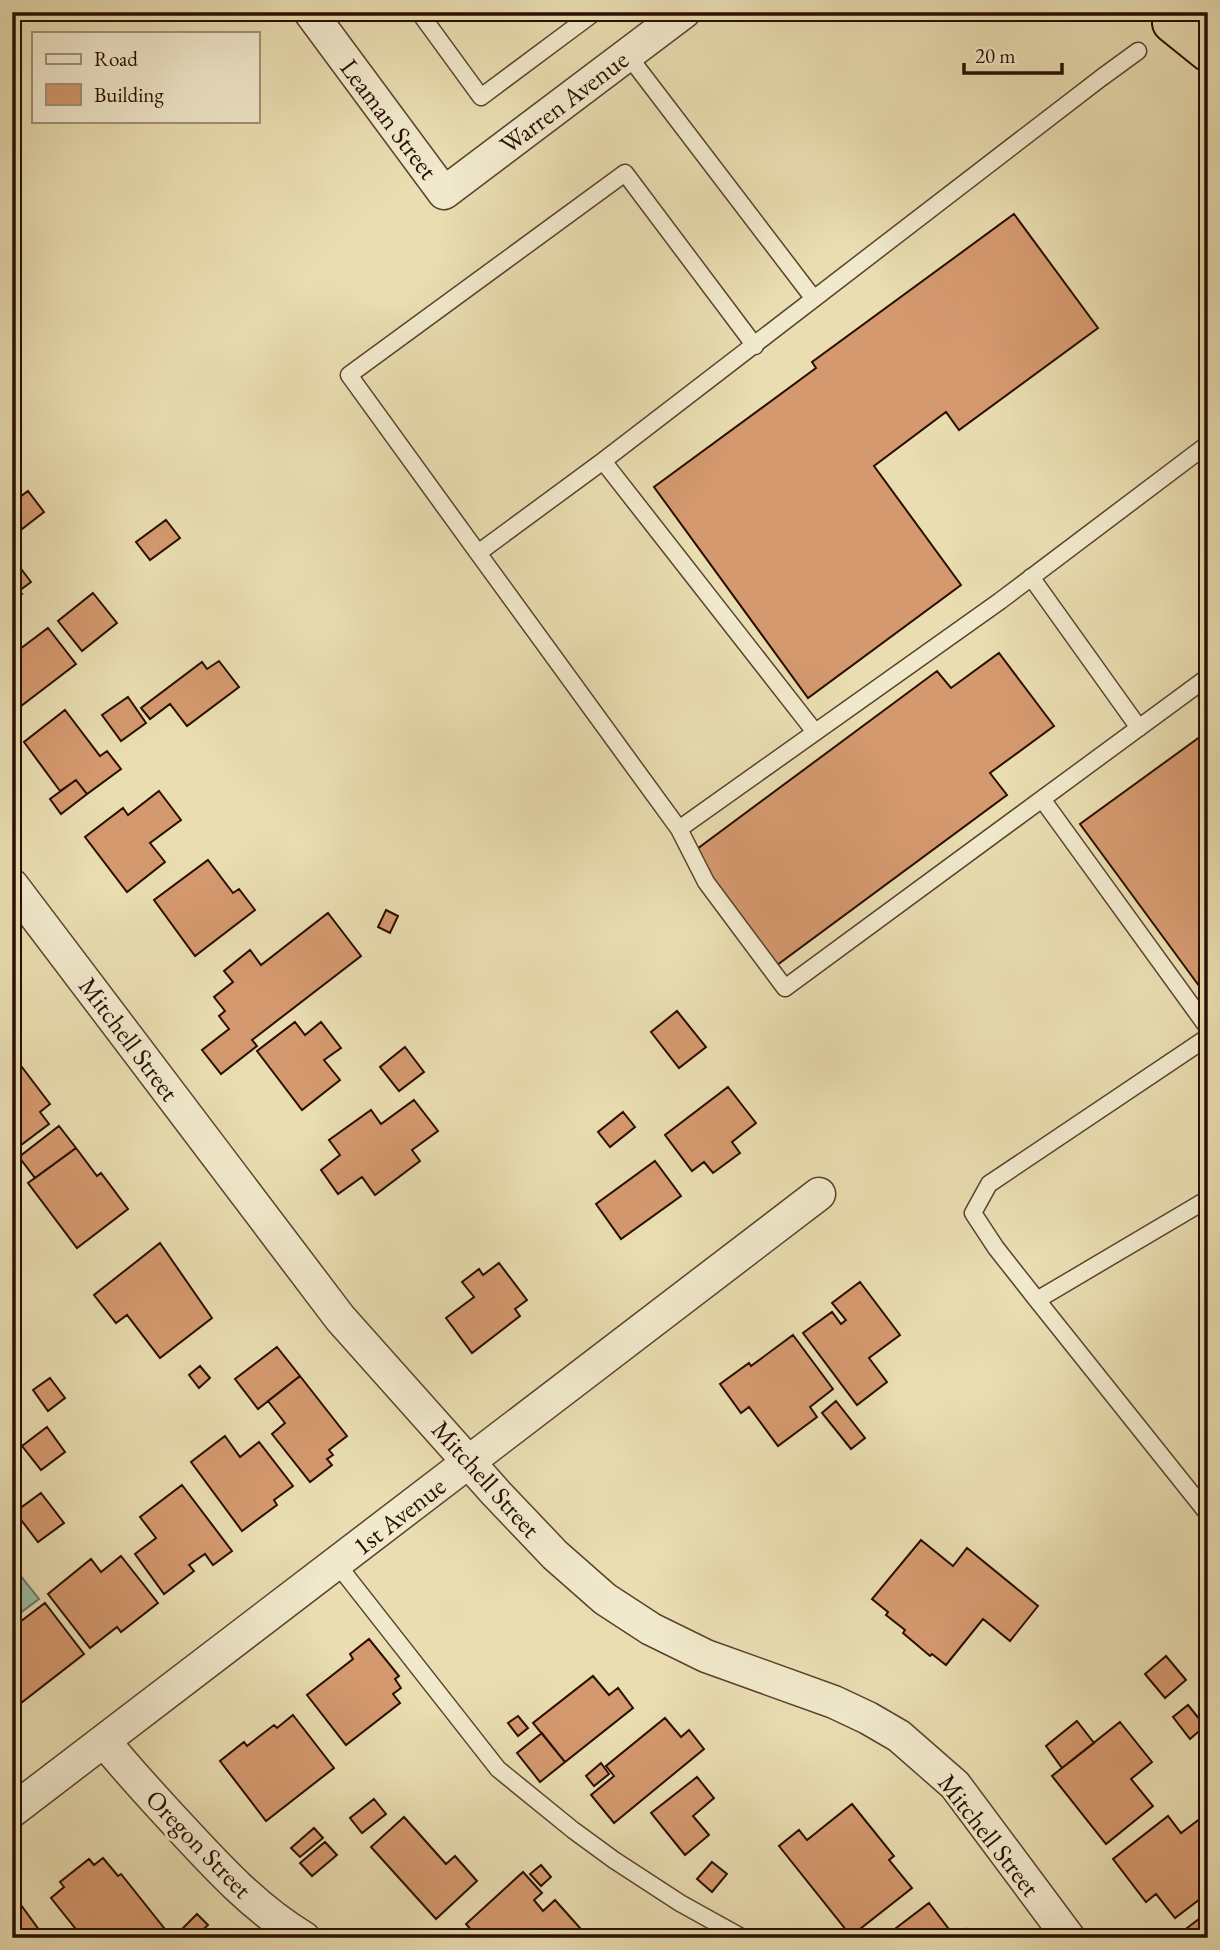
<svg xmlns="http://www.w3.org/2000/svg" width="1220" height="1950" font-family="'EB Garamond',serif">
<rect width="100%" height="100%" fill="#e9ddb1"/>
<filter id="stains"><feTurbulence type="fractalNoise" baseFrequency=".00286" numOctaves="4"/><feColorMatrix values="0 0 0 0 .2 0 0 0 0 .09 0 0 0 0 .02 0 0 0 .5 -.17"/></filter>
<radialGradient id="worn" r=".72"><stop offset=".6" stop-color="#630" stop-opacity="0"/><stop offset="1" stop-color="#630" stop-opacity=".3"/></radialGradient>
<path fill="#99bda6" stroke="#6c7764" stroke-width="2" d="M20 1575 39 1599 12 1619V1580Z"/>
<path fill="#d5996f" stroke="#290e00" stroke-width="2" d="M1014 214 1098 328 959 430 946 412 874 466 961 585 808 698 654 487 816 368 812 362Z
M28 491 44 512 22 529 17 522 12 524V503Z
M166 520 180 538 150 560 136 542Z
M12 557 31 582 19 591 22 594 12 602Z
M93 593 117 623 82 651 58 621Z
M48 628 76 664 12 713V655Z
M999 653 1054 726 990 773 1007 795 777 965 693 852 937 671 951 688Z
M219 661 239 687 187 726 170 704 150 719 141 708 202 662 207 669Z
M128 697 146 723 121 741 102 715Z
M65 710 100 756 107 751 121 769 87 794 76 780 60 791 24 742Z
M1208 731V992L1205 994 1080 824Z
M76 780 87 794 61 814 50 799Z
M159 791 181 820 150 843 165 862 127 892 85 837 123 808 128 815Z
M208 860 233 893 239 889 255 910 195 956 154 900Z
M386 910 398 916 390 933 378 927Z
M328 913 361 956 252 1040 257 1046 221 1074 202 1050 229 1029 219 1016 225 1011 214 997 233 982 224 971 250 950 261 965Z
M677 1011 706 1047 679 1068 651 1032Z
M295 1022 305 1035 321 1022 341 1048 324 1060 340 1080 302 1110 257 1051Z
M405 1047 424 1072 399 1091 380 1067Z
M12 1054 50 1104 40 1112 49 1124 21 1145 12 1134Z
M728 1087 756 1123 732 1142 740 1153 713 1173 704 1162 692 1171 665 1135Z
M414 1100 438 1131 412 1150 420 1161 375 1195 362 1177 338 1194 321 1170 340 1155 329 1140 371 1110 381 1124Z
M623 1112 635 1127 610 1147 598 1132Z
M59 1126 76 1148 35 1178 19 1157Z
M76 1148 97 1176 101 1173 128 1209 77 1248 28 1183Z
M655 1161 681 1196 621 1239 596 1204Z
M160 1243 212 1318 160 1358 127 1315 116 1323 94 1295Z
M499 1263 527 1300 515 1309 520 1316 472 1353 446 1318 474 1297 462 1282 479 1269 483 1275Z
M860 1282 900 1335 869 1358 887 1382 857 1405 803 1333 832 1312 841 1324 846 1320 832 1303Z
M793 1335 833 1389 810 1407 817 1417 778 1446 749 1407 741 1413 720 1384 749 1363 751 1366Z
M277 1347 300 1376 258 1409 235 1379Z
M200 1366 210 1378 199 1388 189 1375Z
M300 1376 347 1436 329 1450 333 1455 327 1459 332 1465 310 1482 272 1434 285 1423 268 1401Z
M50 1378 65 1398 48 1411 33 1390Z
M836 1401 865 1438 851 1449 822 1413Z
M47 1427 65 1452 41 1470 22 1446Z
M225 1436 240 1457 259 1442 293 1486 274 1500 277 1505 242 1531 191 1462Z
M182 1485 232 1551 213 1565 205 1554 189 1565 194 1571 164 1594 135 1554 156 1538 140 1517Z
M41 1493 64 1523 38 1542 15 1512Z
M921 1540 953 1566 967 1548 1038 1606 1010 1641 983 1619 946 1665 932 1654 930 1656 903 1633 905 1630 886 1615 888 1612 872 1599Z
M121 1556 158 1603 121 1632 117 1627 90 1648 48 1594 91 1559 101 1572Z
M45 1603 84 1654 21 1703 12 1692V1628Z
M369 1639 399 1676 395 1679 401 1688 393 1694 400 1703 346 1745 307 1695 353 1659 350 1654Z
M1166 1656 1186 1680 1165 1698 1145 1674Z
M593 1676 609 1695 618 1688 633 1708 565 1762 533 1723Z
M1188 1705 1205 1726 1190 1739 1173 1717Z
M293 1715 334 1768 266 1821 220 1761 244 1742 247 1746 274 1725 277 1728Z
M518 1716 528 1728 518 1736 508 1723Z
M665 1718 681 1737 689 1730 704 1749 614 1823 591 1795 614 1776 606 1766Z
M1077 1721 1094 1743 1062 1768 1046 1746Z
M1120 1722 1152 1762 1131 1779 1153 1806 1106 1844 1052 1776Z
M542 1733 565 1762 540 1782 517 1753Z
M601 1763 609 1774 594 1786 586 1776Z
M697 1777 714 1798 693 1816 709 1835 685 1855 651 1813Z
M374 1799 386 1814 362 1833 350 1818Z
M852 1804 894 1856 889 1860 912 1888 851 1936 779 1846 799 1830 807 1840Z
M1205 1815 1208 1818V1893L1175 1918 1156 1894 1146 1902 1113 1859 1168 1816 1181 1833Z
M404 1817 446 1864 455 1856 477 1881 436 1919 371 1847Z
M314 1828 323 1838 300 1857 291 1848Z
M325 1842 337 1855 312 1876 300 1863Z
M103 1858 118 1876 121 1874 172 1938H114L111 1933 105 1938H83L51 1898 64 1887 60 1882 89 1859 94 1865Z
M712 1862 727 1874 712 1892 697 1879Z
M541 1865 551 1877 541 1886 530 1874Z
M523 1872 542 1893 534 1900 543 1911 555 1900 580 1928 570 1938H478L466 1924Z
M929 1903 955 1937 966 1929 973 1938H883Z
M21 1905 45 1938H12V1912Z
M1208 1912V1938H1174Z
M197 1914 208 1925 194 1938H186L180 1931Z"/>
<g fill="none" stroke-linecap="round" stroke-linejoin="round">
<defs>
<path id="lane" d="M419 12 481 97 579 24
M570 12 579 24 595 12
M627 54 814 299
M755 346 625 173 349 375 478 553 603 461 1101 78 1138 51
M603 461 815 732
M478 553 679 829 1000 601 1208 444
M1031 577 1139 728
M1208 677 1042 799 1208 1028
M679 829 706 882 785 988 1042 799
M1208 1037 989 1184 973 1213 996 1248 1037 1300 1208 1199
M1037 1300 1208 1514
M337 1564 498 1769 573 1830 614 1860 680 1903 743 1938"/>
<path id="street" d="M310 12 444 193 684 12
M12 885 340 1318 496 1493 555 1555 605 1599 651 1629 706 1656 834 1702 868 1718 899 1736 955 1785 1069 1938
M104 1741C129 1772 156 1801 183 1830 219 1869 257 1910 304 1938
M12 1811 819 1194"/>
<path id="highway" d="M1172 23 1208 52"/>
</defs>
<use href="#lane" stroke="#59422c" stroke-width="19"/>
<use href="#street" stroke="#59422c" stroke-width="35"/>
<use href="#highway" stroke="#290e00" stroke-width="42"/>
<use href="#lane" stroke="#f1e9cc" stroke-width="16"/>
<use href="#street" stroke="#f1e9cc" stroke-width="32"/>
<use href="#highway" stroke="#e9ddb1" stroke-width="38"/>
</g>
<g text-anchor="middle" stroke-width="6" stroke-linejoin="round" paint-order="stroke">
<g font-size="26" fill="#290e00" stroke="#f1e9cc">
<text transform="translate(564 102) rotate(-37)" y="9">Warren Avenue</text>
<text transform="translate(389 119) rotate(53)" y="9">Leaman Street</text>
<text transform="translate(129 1039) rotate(53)" y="9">Mitchell Street</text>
<text transform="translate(486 1479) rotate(48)" y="9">Mitchell Street</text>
<text transform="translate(399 1516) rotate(-38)" y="9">1st Avenue</text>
<text transform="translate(989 1835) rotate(52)" y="9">Mitchell Street</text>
<text transform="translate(199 1844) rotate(46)" y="9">Oregon Street</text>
</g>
</g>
<rect width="1220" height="1950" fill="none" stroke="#e9ddb1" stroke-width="42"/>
<rect x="14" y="14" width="1192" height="1922" fill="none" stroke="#290e00" stroke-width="3.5"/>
<rect x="21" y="21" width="1178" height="1908" fill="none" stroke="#290e00" stroke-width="2"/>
<rect x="32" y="32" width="228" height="91" fill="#f1e9cc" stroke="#a1917a" stroke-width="2"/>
<rect x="46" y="54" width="35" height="10" fill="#f1e9cc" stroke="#a1917a" stroke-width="2"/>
<text x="94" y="66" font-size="21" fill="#290e00">Road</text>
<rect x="46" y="84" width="35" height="21" fill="#d5996f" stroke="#a1917a" stroke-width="2"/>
<text x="94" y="102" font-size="21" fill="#290e00">Building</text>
<path d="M964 63v10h98v-10" fill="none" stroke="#290e00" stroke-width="3.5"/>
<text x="975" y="63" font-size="21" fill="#290e00" stroke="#f1e9cc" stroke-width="5" paint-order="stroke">20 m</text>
<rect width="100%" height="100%" filter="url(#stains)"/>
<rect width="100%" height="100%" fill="url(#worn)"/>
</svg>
